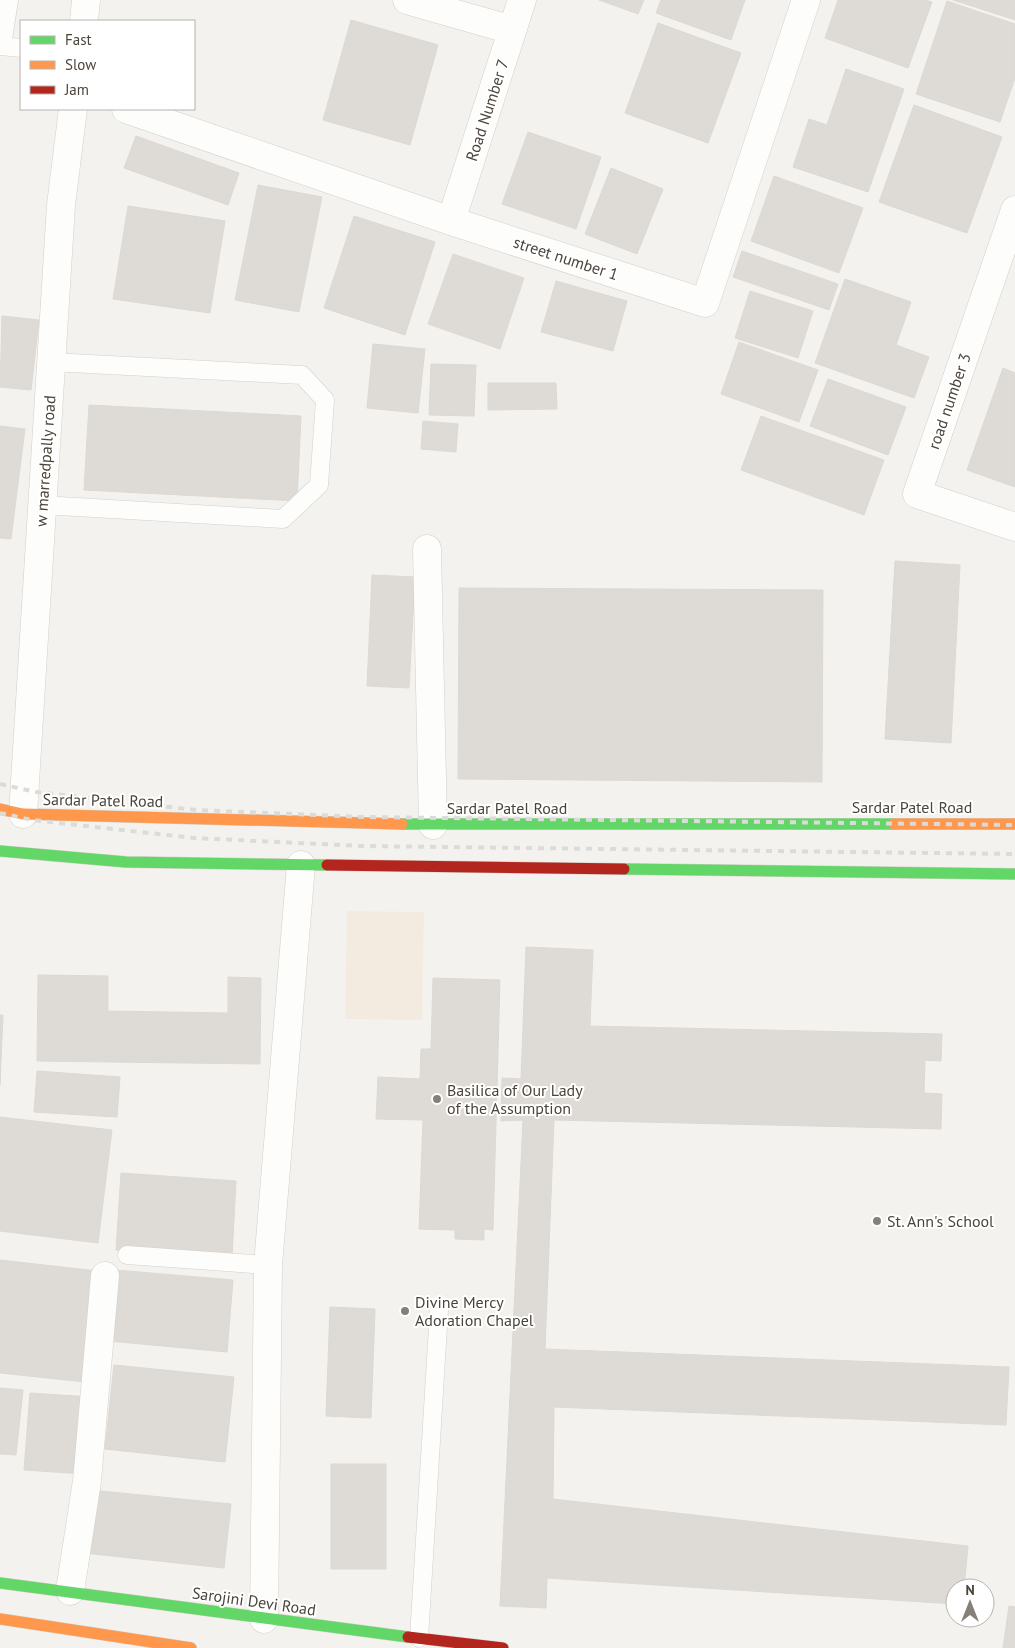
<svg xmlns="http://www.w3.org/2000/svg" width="1015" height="1648" font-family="'PT Sans',sans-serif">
<rect width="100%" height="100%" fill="#f4f2ee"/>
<path fill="#f3ebdf" d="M347 911 424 912 422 1020 345 1019Z"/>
<path fill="#dedbd6" stroke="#dcd9d4" d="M599 0H644L638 14Z
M661 0H745L731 40 656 13Z
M838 0H925L932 2 908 68 825 38Z
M953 0H1015V20Z
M947 1 1015 24V78L1000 122 916 94Z
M351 20 438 45 410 145 323 120Z
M658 23 741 53 708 143 625 113Z
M846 69 904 89 868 192 793 167 809 119 827 125Z
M914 105 1002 137 967 233 879 202Z
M528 132 601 157 576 229 502 204Z
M136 136 239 173 228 205 124 168Z
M611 168 663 189 637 254 585 234Z
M774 176 863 208 839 273 751 241Z
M258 185 322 197 299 312 235 300Z
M128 206 225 221 210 313 113 299Z
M354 216 435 242 405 335 324 308Z
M742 251 838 284 829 310 733 277Z
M453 254 524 278 500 349 428 324Z
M845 279 911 302 896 345 929 357 914 398 815 363Z
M556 281 627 301 613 351 541 332Z
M750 291 813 311 798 358 735 338Z
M2 316 39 320 31 390 0 387Z
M739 342 818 370 799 422 721 394Z
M373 344 425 349 418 413 367 408Z
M431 364 476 365 474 416 429 415Z
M1003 368 1015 373V487L967 470Z
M828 379 906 407 888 455 810 426Z
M488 383H556L557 409 488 410Z
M89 405 301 416 297 501 84 490Z
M761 416 884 460 864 515 741 470Z
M423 421 458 424 456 452 421 449Z
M0 426 25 429 11 539 0 538Z
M895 561 960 565 951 743 885 739Z
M372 575 415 577 409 688 367 686Z
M459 588 823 590 822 782 458 779Z
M526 947 593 950 590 1026 942 1034 941 1061 925 1060 924 1093 942 1094 941 1129 554 1120 545 1349 1009 1367 1006 1425 554 1407 553 1499 968 1546 964 1588H955V1604L547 1578 546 1608 500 1606 523 1120 501 1121 502 1078 521 1079Z
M38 975 108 976V1011L228 1013V977L261 978 260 1064 37 1061Z
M433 978 500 980 493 1230 484 1229V1240L455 1239V1230L419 1229 423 1120 376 1119 378 1077 420 1079 421 1049H431Z
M0 1015H3L0 1085Z
M37 1071 120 1077 117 1117 34 1112Z
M0 1117 112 1130 98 1243 0 1231Z
M121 1173 236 1181 232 1257 116 1250Z
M0 1260 98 1271 85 1382 0 1373Z
M116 1270 233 1280 227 1352 109 1341Z
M330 1307 375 1309 371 1418 326 1416Z
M114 1365 234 1377 225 1462 105 1449Z
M0 1388 23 1390 16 1455 0 1454Z
M30 1393 91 1397 85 1474 24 1470Z
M331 1464H386V1569H331Z
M91 1490 231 1504 224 1568 84 1553Z
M1009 1606 1015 1607V1648H1003Z"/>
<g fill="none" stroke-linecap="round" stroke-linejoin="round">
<defs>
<path id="lane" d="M0 46 21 48
M2 46 9 0
M42 505 283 519 319 485 325 400 302 375 51 362
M127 1255 268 1265
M419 1638 439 1310"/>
<path id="street" d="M407 0 512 30
M84 21 86 0
M126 109 451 221 705 303 806 0
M1015 210 917 494 1015 527
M451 221 522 0
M427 549 433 825
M23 814 61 205 73 109
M70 1591 87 1481 105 1276
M264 1619 268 1265 301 865"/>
<path id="fast" d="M402 824H894
M0 851 126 862 327 865
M624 869 1015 874
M0 1583 408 1637"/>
<path id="slow" d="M0 809 23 814 402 824
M894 824H1015
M0 1619 191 1648"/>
<path id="jam" d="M327 865 624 869
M408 1637 503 1648"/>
</defs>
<use href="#lane" stroke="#d2d0cb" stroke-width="19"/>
<use href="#street" stroke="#d2d0cb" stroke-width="29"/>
<use href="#fast" stroke="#d3cfc5" stroke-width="12"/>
<use href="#slow" stroke="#d3cfc5" stroke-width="12"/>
<use href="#jam" stroke="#d3cfc5" stroke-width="12"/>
<use href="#lane" stroke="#fdfdfc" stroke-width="18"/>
<use href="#street" stroke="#fdfdfc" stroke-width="28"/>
<use href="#fast" stroke="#63d668" stroke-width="11"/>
<use href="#slow" stroke="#ff974d" stroke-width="11"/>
<use href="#jam" stroke="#b3261e" stroke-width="11"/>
<path stroke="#dbdbda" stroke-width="4" stroke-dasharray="6 6" stroke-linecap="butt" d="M0 784 36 792 196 810 364 817 1015 825
M0 813 32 820 194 838 363 846 1015 854"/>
</g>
<g fill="#868178" stroke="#fff" stroke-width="2">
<circle cx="437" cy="1099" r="5"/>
<circle cx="877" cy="1221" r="5"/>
<circle cx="405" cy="1311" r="5"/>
</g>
<g text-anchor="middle" stroke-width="4" stroke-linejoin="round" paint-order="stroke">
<g font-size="16" fill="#4b4439" stroke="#fff">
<text transform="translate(487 110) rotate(-72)" y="6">Road Number 7</text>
<text transform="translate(566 258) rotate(18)" y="6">street number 1</text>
<text transform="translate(949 401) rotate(-71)" y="6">road number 3</text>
<text transform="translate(45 461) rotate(-86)" y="6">w marredpally road</text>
<text transform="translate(103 800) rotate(1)" y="6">Sardar Patel Road</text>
<text x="912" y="813">Sardar Patel Road</text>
<text x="507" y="814">Sardar Patel Road</text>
<text transform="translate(254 1601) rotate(8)" y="6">Sarojini Devi Road</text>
</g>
<g font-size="16" fill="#4b4439" stroke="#fff" text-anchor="start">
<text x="447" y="1096">Basilica of Our Lady<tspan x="447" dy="18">of the Assumption</tspan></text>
<text x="887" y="1227">St. Ann's School</text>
<text x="415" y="1308">Divine Mercy<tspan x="415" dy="18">Adoration Chapel</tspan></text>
</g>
</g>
<rect x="20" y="20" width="175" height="90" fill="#ffffff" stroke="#b7b4b0"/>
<rect x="30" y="36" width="25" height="8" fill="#63d668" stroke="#b7b4b0"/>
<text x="65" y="45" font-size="15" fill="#4b4439">Fast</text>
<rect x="30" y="61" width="25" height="8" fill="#ff974d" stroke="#b7b4b0"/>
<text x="65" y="70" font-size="15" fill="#4b4439">Slow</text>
<rect x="30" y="86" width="25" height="8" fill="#b3261e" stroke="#b7b4b0"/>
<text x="65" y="95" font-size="15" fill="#4b4439">Jam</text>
<g transform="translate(970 1603)"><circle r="24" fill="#ffffff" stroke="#b7b4b0"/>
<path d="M0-4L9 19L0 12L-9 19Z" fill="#868178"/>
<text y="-8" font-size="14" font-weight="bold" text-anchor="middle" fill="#4b4439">N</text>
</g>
</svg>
